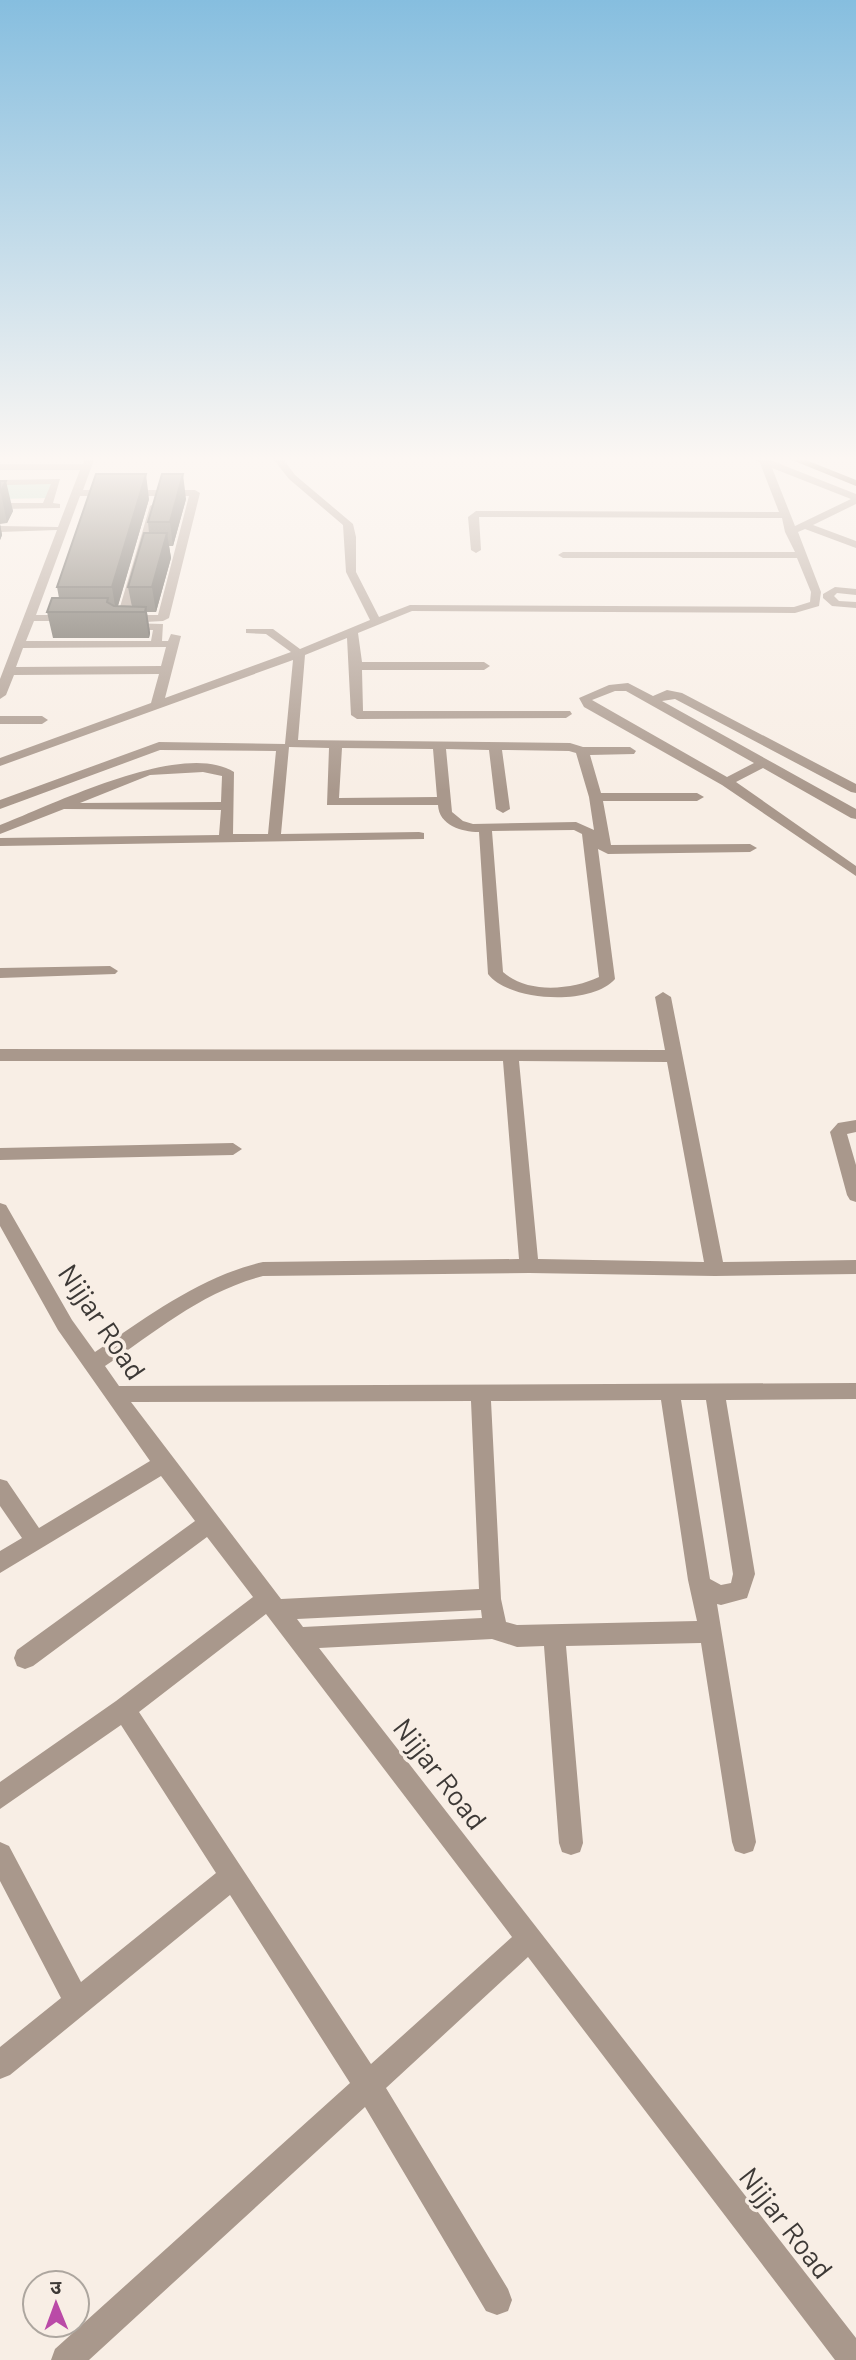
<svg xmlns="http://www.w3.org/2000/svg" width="856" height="2360" font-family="Barlow,'Noto Sans Devanagari',sans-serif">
<rect width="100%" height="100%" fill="#f8eee5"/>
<path fill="#b0dac3" d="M57 481 50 498 0 499 4 482Z"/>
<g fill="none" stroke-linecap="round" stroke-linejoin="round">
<path fill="#a9988c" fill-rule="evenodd" d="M84 460H94L83 490H195L200 493 169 618 163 621 127 623 163 624 162 641H168L171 634 181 636 165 698 291 652 266 634 246 633V629H273L300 649 370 620 346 572 343 525 289 479 274 460H284L295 475 353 524 356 537V572L379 617 410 605 794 607 810 602 811 592 797 558H563L558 555 563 552H795L785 532 782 518 479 517 481 550 476 553 471 550 468 517 476 511 779 512 760 463 756 460H770L856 494V504L813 525 856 541V548L805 529 798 532 821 592 819 606 795 613 412 611 358 633 362 662H484L490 666 484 670H362L363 711H570L572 714 566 718 357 719 351 715 347 638 305 655 298 740 570 743 583 747H630L636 751 634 754 590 755 601 793H697L704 797 697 801H603L611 845 750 844 757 848 750 852 608 854 598 849 615 979C592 1006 509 1002 488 974L479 832C461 832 439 825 438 805H327L329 748 289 747 281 834 419 832 424 833V839L0 846V838L219 835 221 810 64 809 0 834V825C52 805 183 739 234 772L233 834H268L276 751 160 750 0 809V800L159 742 285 744 293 660 0 766V758L151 703 159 674 14 675 6 695 0 699V679L57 530 0 532V526L58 527 80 470H0V464H83ZM772 468 851 499 795 526ZM80 496H189L158 615H129L160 506 155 503 150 506 114 627 120 630H153L151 641H26L34 621H71L77 618 71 615H36ZM166 647 161 666 16 667 23 648ZM342 748 433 749 437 797 339 798ZM446 749 489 750 496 809 503 813 510 809 502 750 569 751 576 753 589 797 594 830 576 822 473 824 463 821 452 812ZM203 772 222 776 221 802 80 803 150 775ZM574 830 582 834 599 977C572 990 527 994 503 972L492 831Z
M60 479 53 503 60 504V508L0 509V503H43L51 484 7 485 0 493 1 480Z
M835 587 856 589V595L837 593 834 596 839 601 856 602V608L832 606 823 598V594Z
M628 683 653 696 667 690 682 693 856 784V793L851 792 675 699 662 701 856 809V819L851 818 763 768 736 782 856 866V876L722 785 584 707 579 698 609 685ZM615 691H626L754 763 727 777 592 700Z
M0 716H42L48 720 42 724H0Z
M110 966 118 971 115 974 0 978V968Z
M663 992 671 997 723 1262 856 1260V1274L715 1276 529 1273 263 1276C203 1291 155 1332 105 1366L119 1386 856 1383V1399L726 1400 755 1574 747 1598 721 1605 717 1604 756 1842 753 1851 744 1854 735 1851 732 1842 701 1643 566 1646 583 1843 580 1852 571 1855 562 1852 559 1843 544 1646 517 1647 492 1639 319 1648 856 2338V2360H835L528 1957 386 2088 508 2289 512 2300 508 2311 497 2315 486 2311 365 2107 89 2360H51L55 2349 350 2083 230 1895 10 2075 0 2079V2047L61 1998 0 1881V1842L9 1846 81 1982 216 1873 121 1725 0 1809V1782L116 1701 253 1597 207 1537 33 1666 25 1669 17 1666 14 1658 17 1650 195 1521 161 1476 0 1573V1551L22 1538 0 1506V1479L7 1481 39 1528 150 1461 58 1330 0 1226V1203L6 1205 72 1320 95 1352C149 1316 199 1277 263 1262L519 1259 503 1061H0V1049L665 1050 655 997ZM519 1061 667 1062 704 1262 538 1259ZM661 1400 688 1580 697 1621 517 1625 506 1622 501 1599 491 1401ZM681 1400H706L733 1574 731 1583 721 1585 710 1579ZM471 1401 479 1589 281 1599 131 1402ZM481 1610 482 1618 303 1627 297 1619ZM266 1614 512 1937 371 2064 139 1712Z
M856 1120V1132L847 1134 856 1165V1202L850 1200 847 1195 830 1132 838 1123Z
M233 1143 242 1149 233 1155 0 1160V1148Z"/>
<path fill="#6d503c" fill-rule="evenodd" d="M792 460H806L856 480V486Z"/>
</g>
<path fill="#5e5950" d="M0 481 13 511 7 523 0 524 2 535 0 540Z
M149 499 118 606 132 607 128 587 149 533 148 522 186 499 173 546H169L171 558 156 612H147L150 633 149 638H53L47 612 59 598 57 587Z"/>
<path fill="#4c4841" d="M146 474 149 499 116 612 112 587Z
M183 474 186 499 173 546 170 522Z
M6 481 13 511 7 523 1 493Z
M0 524 2 535 0 540Z
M167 533 171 558 156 612 152 587Z
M146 607 150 633 149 638 145 612Z"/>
<path fill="#6d675d" stroke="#4c4841" stroke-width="2" d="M96 474H146L112 587H57Z
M162 474H183L170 522H148Z
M0 481H6L0 493Z
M144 533H167L152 587H128Z
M52 598H108L107 602 114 606 146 607 145 612H47Z"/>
<linearGradient id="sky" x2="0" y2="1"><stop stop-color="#86bedf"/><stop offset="0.58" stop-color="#fcf7f3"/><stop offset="1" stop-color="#fcf7f3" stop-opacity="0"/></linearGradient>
<rect width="856" height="791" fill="url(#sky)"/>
<g text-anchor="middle" stroke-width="7" stroke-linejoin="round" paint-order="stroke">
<g font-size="28" fill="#3d3936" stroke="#f8eee5">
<text transform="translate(102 1322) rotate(56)" y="10">Nijjar Road</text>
<text transform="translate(440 1774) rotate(52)" y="10">Nijjar Road</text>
<text transform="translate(786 2223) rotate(52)" y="10">Nijjar Road</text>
</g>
</g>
<g transform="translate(56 2304) rotate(359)"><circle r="33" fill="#f8eee5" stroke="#ada69f" stroke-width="2"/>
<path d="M0-5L12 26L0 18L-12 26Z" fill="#ba4aa7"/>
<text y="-10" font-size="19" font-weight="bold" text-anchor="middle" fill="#3d3936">उ</text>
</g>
</svg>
